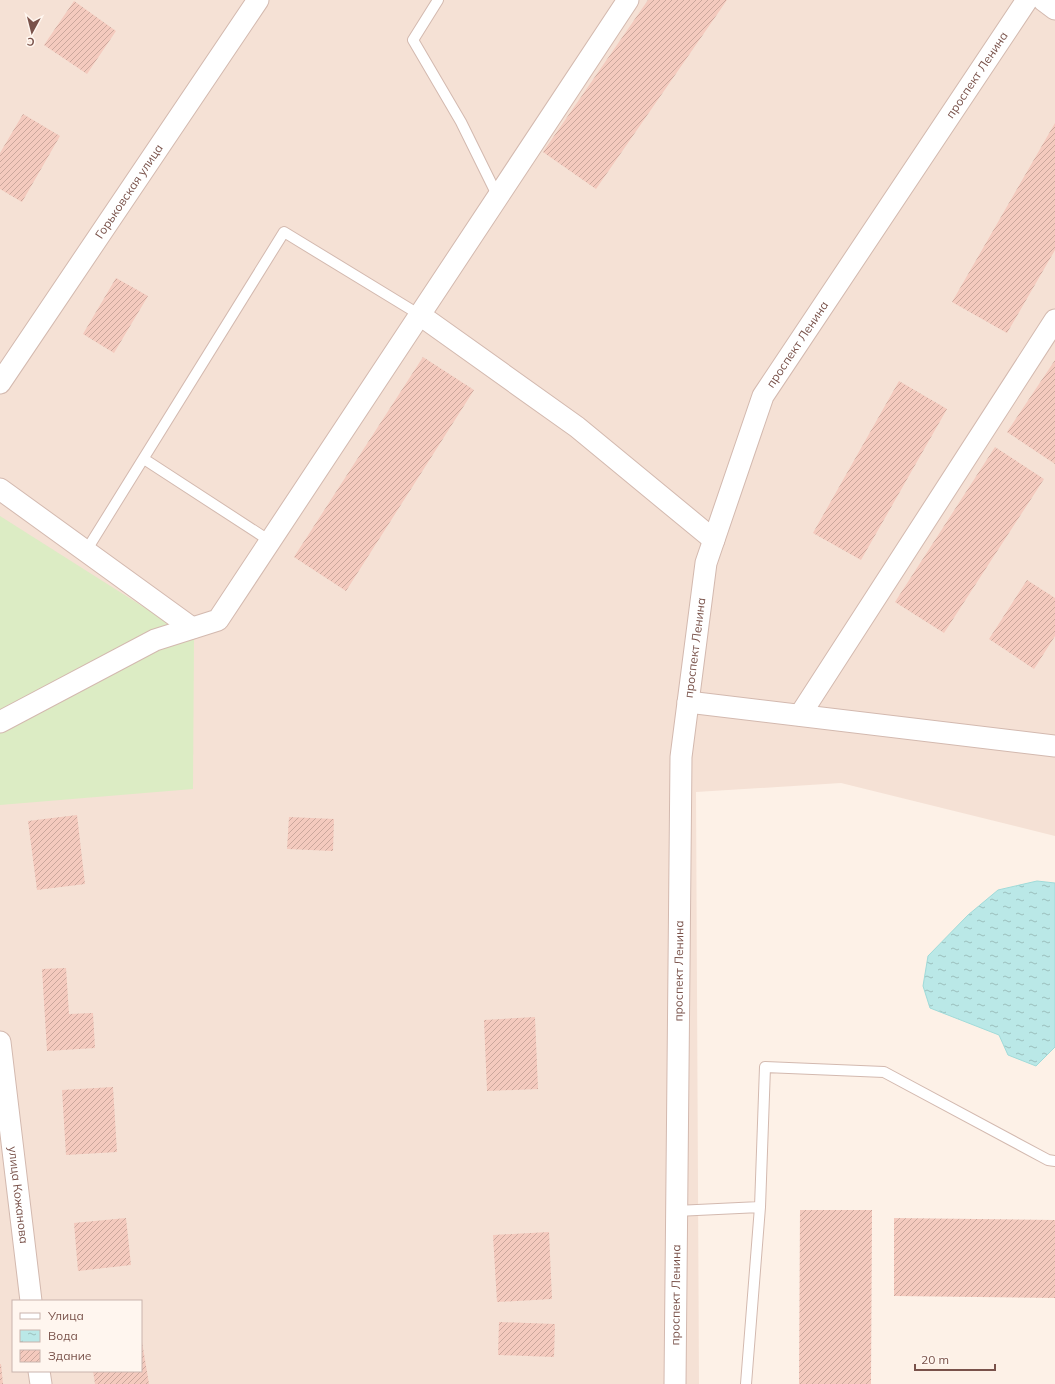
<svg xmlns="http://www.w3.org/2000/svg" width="1055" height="1384" font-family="Mulish,sans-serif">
<defs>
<pattern id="water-ripples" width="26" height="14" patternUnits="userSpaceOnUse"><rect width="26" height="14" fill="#bae8e7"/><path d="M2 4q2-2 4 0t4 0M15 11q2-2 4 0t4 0" fill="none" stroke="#9cbfbd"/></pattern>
<pattern id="building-hatch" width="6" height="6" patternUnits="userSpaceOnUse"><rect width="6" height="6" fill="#f4cabe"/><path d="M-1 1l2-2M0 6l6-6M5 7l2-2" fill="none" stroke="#caa79c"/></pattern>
</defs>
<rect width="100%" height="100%" fill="#fdf1e7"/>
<path fill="#f5e1d5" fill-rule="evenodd" d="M0 0H1055V836L841 783 696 792 699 1384H0ZM13 1301H141V1371H13Z"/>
<path fill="#dcecc4" d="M0 516 194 639 193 789 0 805Z"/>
<path fill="url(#water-ripples)" stroke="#a0dbd9" d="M1037 881 1055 883V1047L1036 1066 1008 1055 999 1035 930 1008 923 986 928 956 968 915 998 890Z"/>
<path fill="url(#building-hatch)" d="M648 0H727L596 189 543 152Z
M74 1 116 31 87 74 44 45Z
M23 114 60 136 22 202 0 189V153Z
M1055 123V250L1007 333 952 302Z
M116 278 148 296 114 353 83 334Z
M423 357 474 390 346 591 294 557Z
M1055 360V464L1007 432Z
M899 381 947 409 861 560 813 533Z
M995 447 1044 479 944 633 895 602Z
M1027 580 1055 598V636L1034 669 989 639Z
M77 815 85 884 37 890 28 821Z
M289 817 334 819 333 851 287 849Z
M66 968 69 1014 93 1013 95 1048 47 1051 42 969Z
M535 1017 538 1089 487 1091 484 1020Z
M113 1087 117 1152 66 1155 62 1090Z
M800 1210H872L871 1384H799Z
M126 1218 131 1265 78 1271 74 1223Z
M894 1218 1055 1220V1298L894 1296Z
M549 1232 552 1299 497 1302 493 1235Z
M499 1322 555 1324 554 1357 498 1355Z
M141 1336 149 1384H95L93 1371H141Z
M0 1364H1L3 1384H0Z"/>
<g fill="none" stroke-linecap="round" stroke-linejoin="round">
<defs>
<path id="service" d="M438 0 413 40 461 122 498 197
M144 459 270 541
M86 551 284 232 420 315
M760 1207 765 1067 884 1072 1048 1160 1055 1161
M676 1211 760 1207 746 1384"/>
<g id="minor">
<path d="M1043 0 1055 9"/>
<path d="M420 315 577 427 714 540"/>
<path id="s1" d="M0 383 258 0"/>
<path d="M0 489 192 628"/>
<path d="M688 702 1055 746"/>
<path d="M800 715 1055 320"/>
<path d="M0 722 155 640 218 620 628 0"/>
<path id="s2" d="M0 1042 31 1301"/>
<path d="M39 1371 41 1384"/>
<path id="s3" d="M675 1384 681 757 706 563 763 396 1027 0"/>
</g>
</defs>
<use href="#service" stroke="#d3b9af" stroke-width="12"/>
<use href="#minor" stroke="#d3b9af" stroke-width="23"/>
<use href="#service" stroke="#fff" stroke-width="10"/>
<use href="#minor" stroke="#fff" stroke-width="21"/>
</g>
<g text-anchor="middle" stroke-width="4" stroke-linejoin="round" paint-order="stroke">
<g font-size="12" fill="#79524a" stroke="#fff6ef">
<text dy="4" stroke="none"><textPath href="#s3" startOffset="1385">проспект Ленина</textPath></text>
<text dy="4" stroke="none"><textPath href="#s1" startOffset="231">Горьковская улица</textPath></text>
<text dy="4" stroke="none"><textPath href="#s3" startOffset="1061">проспект Ленина</textPath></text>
<text dy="4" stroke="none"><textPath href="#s3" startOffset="737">проспект Ленина</textPath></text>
<text dy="4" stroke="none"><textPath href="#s3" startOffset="413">проспект Ленина</textPath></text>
<text dy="4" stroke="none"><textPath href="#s2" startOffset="154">улица Кожанова</textPath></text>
<text dy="4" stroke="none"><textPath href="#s3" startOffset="89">проспект Ленина</textPath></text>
</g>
</g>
<rect x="12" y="1300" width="130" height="72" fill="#fff6ef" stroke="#c9b4ad"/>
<rect x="20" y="1313" width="20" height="6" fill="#ffffff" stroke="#c9b4ad"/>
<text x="48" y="1320" font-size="12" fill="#79524a">Улица</text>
<rect x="20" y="1330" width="20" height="12" fill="url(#water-ripples)" stroke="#c9b4ad"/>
<text x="48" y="1340" font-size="12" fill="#79524a">Вода</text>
<rect x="20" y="1350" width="20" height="12" fill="url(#building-hatch)" stroke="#c9b4ad"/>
<text x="48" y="1360" font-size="12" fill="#79524a">Здание</text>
<g transform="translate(32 32) rotate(187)" stroke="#fff6ef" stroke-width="3" paint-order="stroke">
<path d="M0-3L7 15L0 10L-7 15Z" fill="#79524a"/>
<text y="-6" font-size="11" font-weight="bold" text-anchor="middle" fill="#79524a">С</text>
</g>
<path d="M915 1364v6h80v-6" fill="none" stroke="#79524a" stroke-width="2"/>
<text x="921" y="1364" font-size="12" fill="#79524a" stroke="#fff6ef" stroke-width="3" paint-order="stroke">20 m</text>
</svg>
